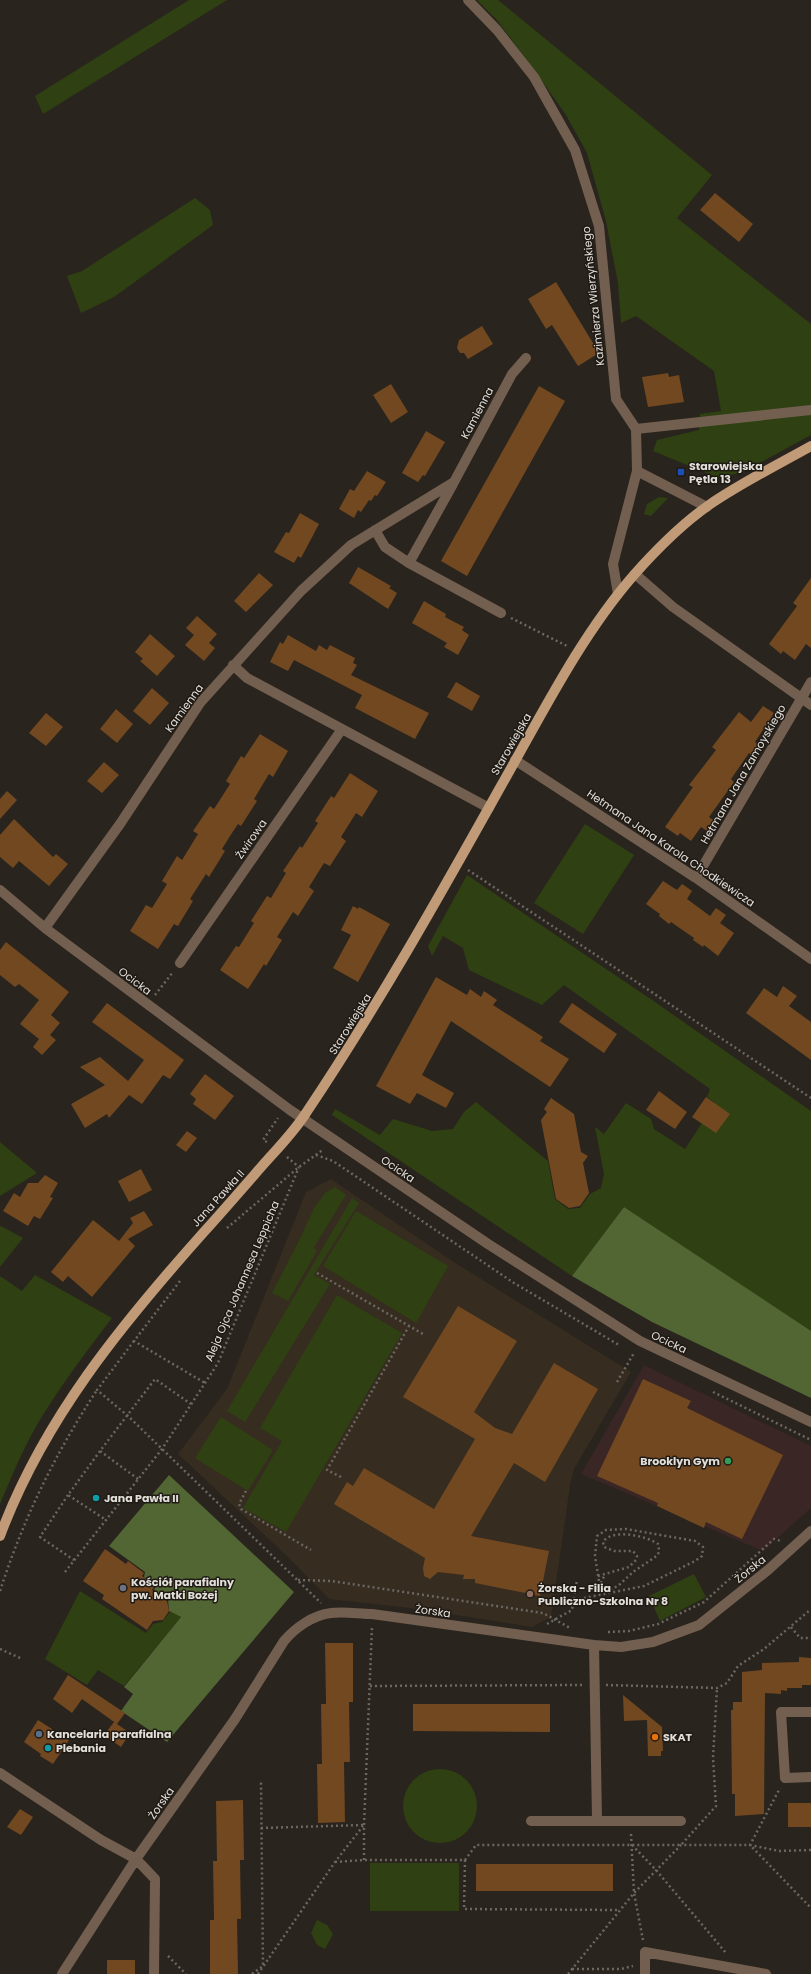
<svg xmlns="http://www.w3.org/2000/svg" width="811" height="1974" font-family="Poppins,sans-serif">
<rect width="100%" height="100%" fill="#29241d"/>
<path fill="#3a2624" d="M644 1365 811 1446V1508L763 1551 581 1474Z"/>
<path fill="#362c20" d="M331 1179 457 1264 631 1372 574 1469 571 1480 551 1617 532 1627 419 1609 329 1599 289 1558 178 1454 227 1389 306 1192Z"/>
<path fill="#2f4112" d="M189 0H227L43 114 35 96Z
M477 0H498L712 175 677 218 811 324V435L743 472 719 478 653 451 657 440 699 430 700 414 721 411 714 371 636 316 621 323 618 283 606 221 587 153 566 115 535 71 497 20Z
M195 198 210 210 213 225 114 297 81 313 67 276 82 271Z
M659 497 668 498 651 516 644 514 647 504Z
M585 824 634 855 583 934 534 903Z
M467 875 655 1002 811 1111V1332L624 1207 572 1276 332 1115 335 1109 380 1135 393 1119 432 1131 453 1129 464 1112 476 1102 548 1161 555 1199 568 1209 580 1208 590 1194 601 1188 604 1174 595 1127 604 1134 626 1103 651 1119 654 1129 685 1149 715 1103 707 1097 710 1089 564 985 542 1005 469 970 463 948 443 936 432 956 428 946Z
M0 1142 37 1173 0 1196Z
M335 1187 346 1195 314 1247 317 1251 288 1301 272 1293 300 1239 314 1208 325 1193Z
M352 1198 359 1203 314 1275 330 1284 245 1422 227 1411Z
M356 1211 448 1266 416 1323 323 1266Z
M1 1226 23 1238 0 1267V1227Z
M35 1275 112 1318C88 1349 65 1380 44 1413 26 1442 13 1473 0 1504V1276L22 1291Z
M337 1295 402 1333 286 1532 243 1508 282 1441 260 1428Z
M221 1417 273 1450 248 1491 195 1458Z
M694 1574 706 1597 660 1621 649 1596Z
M80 1591 146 1633 153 1624 162 1622 170 1612 181 1617 124 1686 98 1670 87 1685 45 1659Z
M403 1806a37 37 0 1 1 74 0a37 37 0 1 1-74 0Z
M370 1863H459V1911H370Z
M317 1920 327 1925 333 1934 325 1949 317 1945 311 1933Z"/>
<path fill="#516633" d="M624 1207 811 1331V1398L652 1322 572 1276Z
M169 1475 294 1592 167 1742 121 1711 133 1694 124 1687 181 1617 169 1611 168 1600 154 1590 156 1586 144 1577 145 1572 109 1546Z"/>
<path fill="#724820" d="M715 193 753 224 739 242 700 210Z
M556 282 599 353 578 366 552 325 546 329 528 299Z
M482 326 493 344 468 359 464 353H460L457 348 459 340Z
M668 373 669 377 679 375 684 402 648 407 642 377Z
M391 384 408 412 391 423 373 395Z
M539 386 565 401 467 576 441 561Z
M426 431 445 442 425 476 423 475 418 482 402 473Z
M367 471 386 482 377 496 375 495 371 501 369 500 361 512 358 510 354 518 339 509 350 489 354 491Z
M300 513 319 524 301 558 298 556 294 563 274 552 286 532 289 533Z
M358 567 391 586 389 588 397 593 388 609 349 583Z
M259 573 273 585 246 612 234 601Z
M811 578V648L806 644 795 660 783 651 781 654 769 644 797 606 793 603Z
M424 601 446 614 445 617 464 627 462 630 469 635 458 655 444 647 447 643 412 623Z
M197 616 217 634 209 643 215 648 204 661 185 645 194 635 186 628Z
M150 634 175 656 157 676 140 661 143 659 135 652Z
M288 635 316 651 319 645 327 650 330 645 355 658 353 663 357 665 351 675 429 713 415 739 355 708 362 695 294 660 288 671 270 662 280 642 283 644Z
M456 682 480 696 472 711 447 697Z
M152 688 169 703 150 725 133 711Z
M763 706 774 713 755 742 761 747 754 757 749 753 731 779 734 782 709 817 717 823 710 833 701 827 691 841 680 833 678 836 665 827 693 787 689 785 716 750 712 747 739 712 751 722Z
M116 709 133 724 117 743 100 729Z
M46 713 63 727 46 746 29 733Z
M260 734 288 751 273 777 269 774 254 799 257 801 241 826 238 824 230 836 222 849 225 851 209 877 206 874 190 899 193 901 178 926 174 924 158 949 130 931 146 905 152 908 167 884 162 881 177 856 182 860 198 834 193 831 210 806 214 809 230 784 226 781 241 756 244 758Z
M104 762 119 775 102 793 87 781Z
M350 773 378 791 362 817 356 813 341 837 346 841 330 866 324 863 309 887 314 891 298 916 293 912 277 937 282 940 266 966 264 964 248 989 220 970 236 946 239 947 254 923 251 921 267 896 271 898 286 873 283 871 300 846 302 848 318 823 315 821 331 796 334 798Z
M7 791 17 800 0 819V799Z
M14 819 53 857 56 854 68 864 49 886 19 861 13 868 0 857V835Z
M663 881 677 890 682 884 688 888 692 891 687 899 710 916 716 908 726 915 720 923 734 933 718 956 704 945 703 947 693 940 694 938 671 922 669 924 659 916 660 914 646 904Z
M353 906 358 909 359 907 390 924 358 982 333 968 351 935 341 930Z
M6 942 69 992 51 1015 60 1023 50 1035 56 1040 42 1055 33 1047 39 1039 20 1024 39 1000 19 984 15 987 0 975V950Z
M436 977 467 995 470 989 481 997 484 991 497 1000 493 1005 543 1037 540 1041 569 1059 550 1087 451 1021 422 1075 454 1093 446 1108 417 1093 410 1104 376 1086Z
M783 986 797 996 789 1006 811 1022V1060L746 1013 764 988 777 997Z
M107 1003 184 1060 170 1079 163 1075 142 1104 129 1095 109 1118 107 1114 85 1128 71 1104 105 1085 80 1067 100 1057 128 1081 144 1060 92 1022Z
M572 1003 617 1034 604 1053 559 1022Z
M205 1074 234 1096 215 1120 193 1104 196 1099 190 1094Z
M659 1091 687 1112 675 1129 646 1110Z
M706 1097 730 1114 716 1133 692 1117Z
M551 1098 574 1114 581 1152 588 1156 583 1163 589 1193 580 1206 569 1208 556 1199 541 1120 547 1112 544 1109Z
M187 1131 197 1138 186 1152 176 1145Z
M141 1169 152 1190 129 1202 118 1181Z
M45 1175 58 1183 50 1197 53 1198 40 1219 34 1216 28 1226 3 1211 14 1193 20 1197 28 1183H38Z
M144 1211 153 1225 128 1239 135 1246 92 1297 68 1276 63 1282 51 1272 93 1220 119 1241 133 1223 130 1218Z
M458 1306 517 1341 474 1412 495 1428 512 1434 554 1363 598 1389 545 1482 514 1463 471 1536 549 1551 540 1596 475 1583V1579H463L464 1575 438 1572 430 1579 424 1576 423 1568 425 1558 334 1504 347 1482 353 1486 364 1468 434 1509 475 1439 403 1397Z
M643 1379 691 1401 687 1408 783 1455 742 1539 706 1522 704 1528 657 1506 658 1503 597 1476Z
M105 1549 126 1564 128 1561 144 1573 142 1576 155 1586 152 1590 167 1601 169 1611 163 1620 153 1621 147 1630 102 1599 104 1595 83 1581Z
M325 1643H353V1702H349L350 1762H344L345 1822 318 1823 317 1764H322L321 1704H326Z
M799 1657 811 1658V1685H802V1688H787V1691L781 1690V1694L765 1693 764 1814 735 1816V1794H732L731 1710H733V1702H742V1672L762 1670V1663L799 1662Z
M68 1675 125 1713 117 1724 82 1699 72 1713 53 1699Z
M623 1695 662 1727 663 1751H661V1756H648L647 1720 624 1721Z
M413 1704H550V1732L413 1731Z
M38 1720 69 1740 53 1764 40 1756 41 1754 24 1742Z
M114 1722 130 1733 121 1747 104 1735Z
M243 1800 244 1860H240L241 1919H237L238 1974H210V1920H214L213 1861H217L216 1801Z
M788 1803H811V1827H788Z
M20 1809 33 1817 21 1835 7 1827Z
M476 1864H613V1891H476Z
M107 1960H135V1974H107Z"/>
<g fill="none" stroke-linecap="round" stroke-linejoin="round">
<path stroke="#6b6761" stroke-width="2.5" stroke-dasharray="2 3" stroke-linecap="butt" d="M511 618 567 646
M468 870 811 1098
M155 995 173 972
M267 1142 263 1140 278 1118
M316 1155 333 1161 514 1283 619 1345
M287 1157 299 1167
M227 1228 299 1167 324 1149
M317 1273 423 1334
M180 1281 134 1341 205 1383
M134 1341 97 1390 128 1416 321 1603
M617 1382 634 1353
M713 1392 811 1440
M100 1451 68 1495 106 1520
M341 1477 327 1470 409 1326
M138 1479 100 1451 155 1379 191 1404
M246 1491 239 1504 241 1509 311 1550
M68 1495 40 1537 74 1560
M65 1572 162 1449 218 1363 299 1167
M598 1576 629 1567 636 1560 637 1556 633 1551H614L604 1547 603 1542C612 1528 647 1536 658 1544L659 1550 658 1555 633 1572 618 1586 609 1590 602 1587 601 1583 605 1574
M298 1580 331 1581 543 1613 570 1628
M0 1591C24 1517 55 1454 97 1390
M574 1600 644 1586 695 1561 702 1556 703 1547 695 1541 626 1529 606 1530 597 1536 595 1556 601 1594
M547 1624 572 1610 577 1580
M791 1627 800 1638H811
M608 1632 629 1631 658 1624 704 1602 774 1539 781 1541
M0 1649 20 1658
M606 1685 717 1688 727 1683 738 1666 764 1649 810 1610
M370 1686 583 1685
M261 1828 363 1825
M631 1834 634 1893 643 1940
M632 1845 656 1870 726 1953
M811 1850 779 1851 750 1845 811 1908
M364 1860V1825L372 1627
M465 1860 464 1909 618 1910
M335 1862 364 1860H465L476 1845H681L716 1806 713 1758 717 1688
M168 1956 186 1974
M572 1969H621L633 1966
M252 1974 263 1966 261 1782
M258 1974 335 1862 363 1826
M568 1974 634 1893 681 1845H750L780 1788"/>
<path stroke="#735f4f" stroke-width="10" d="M636 429 811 410"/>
<path stroke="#735f4f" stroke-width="10" d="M468 0 497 30 534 77 575 150 599 226 616 399 636 429 637 471 613 564 618 594
M637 471 707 507
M375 530 385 547 409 563 501 613
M409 563 453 484
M635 574 673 607 811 705
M233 665 247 678 489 808
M515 760 696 878 811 959
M696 878 811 682
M0 890 45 928 290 1110 488 1244 640 1341 811 1422
M45 928 120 824 200 703 301 591 351 545 454 482 512 374 526 358
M180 963 342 729
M594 1645 597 1820
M811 1712H781L785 1778 811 1777
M0 1773 101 1840 136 1859 155 1879 154 1974
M531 1821H681
M62 1974 136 1859 235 1719 284 1641C295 1628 313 1615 331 1613 344 1611 359 1614 372 1614L594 1645 621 1647 653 1642 699 1625 768 1570 811 1531
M645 1974V1952L766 1974"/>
<path stroke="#c19a77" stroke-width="10" d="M0 1536C43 1420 121 1325 203 1233 223 1211 242 1189 262 1166 277 1149 294 1132 306 1113 377 1007 439 897 501 786 541 716 580 637 633 576 655 551 682 524 709 505 741 483 777 465 811 446"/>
</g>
<rect fill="#1a4fb4" stroke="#201a14" stroke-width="1.5" x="677" y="468" width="8" height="8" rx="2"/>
<circle fill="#2e9e5b" stroke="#201a14" stroke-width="1.5" cx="728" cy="1461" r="4"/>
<g fill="#0f9aa8" stroke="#201a14" stroke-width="1.5">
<circle cx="96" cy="1498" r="4"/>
<circle cx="48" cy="1748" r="4"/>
</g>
<circle fill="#6b7280" stroke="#201a14" stroke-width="1.5" cx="123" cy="1588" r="4"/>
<circle fill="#8d6e63" stroke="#201a14" stroke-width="1.5" cx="530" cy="1594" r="4"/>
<circle fill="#5c6f8a" stroke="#201a14" stroke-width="1.5" cx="39" cy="1734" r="4"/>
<circle fill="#e8710a" stroke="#201a14" stroke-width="1.5" cx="655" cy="1737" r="4"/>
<g text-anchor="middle" stroke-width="3" stroke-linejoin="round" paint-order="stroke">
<g font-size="11" fill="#e2dfda" stroke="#201a14">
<text transform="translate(593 296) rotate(-96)" y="4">Kazimierza Wierzyńskiego</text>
<text transform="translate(477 413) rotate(-62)" y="4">Kamienna</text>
<text transform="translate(184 708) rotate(-54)" y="4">Kamienna</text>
<text transform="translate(511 744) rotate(-60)" y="4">Starowiejska</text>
<text transform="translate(743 774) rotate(-60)" y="4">Hetmana Jana Zamoyskiego</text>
<text transform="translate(251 839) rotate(-55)" y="4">Żwirowa</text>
<text transform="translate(671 848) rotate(34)" y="4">Hetmana Jana Karola Chodkiewicza</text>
<text transform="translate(135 981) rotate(37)" y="4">Ocicka</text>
<text transform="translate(350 1024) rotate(-58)" y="4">Starowiejska</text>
<text transform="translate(398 1169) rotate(34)" y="4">Ocicka</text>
<text transform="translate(218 1198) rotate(-48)" y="4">Jana Pawła II</text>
<text transform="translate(242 1281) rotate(-67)" y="4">Aleja Ojca Johannesa Leppicha</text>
<text transform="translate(669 1342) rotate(25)" y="4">Ocicka</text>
<text transform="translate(750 1569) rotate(-39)" y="4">Żorska</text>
<text transform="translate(433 1611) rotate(8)" y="4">Żorska</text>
<text transform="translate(161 1803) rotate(-55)" y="4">Żorska</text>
</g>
<g font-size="11" font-weight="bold" fill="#e2dfda" stroke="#201a14" text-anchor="start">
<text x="689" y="470">Starowiejska<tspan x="689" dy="13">Pętla 13</tspan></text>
<text x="720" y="1465" text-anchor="end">Brooklyn Gym</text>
<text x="104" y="1502">Jana Pawła II</text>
<text x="131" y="1586">Kościół parafialny<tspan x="131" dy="13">pw. Matki Bożej</tspan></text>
<text x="538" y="1592">Żorska - Filia<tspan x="538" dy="13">Publiczno-Szkolna Nr 8</tspan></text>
<text x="47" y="1738">Kancelaria parafialna</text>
<text x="663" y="1741">SKAT</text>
<text x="56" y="1752">Plebania</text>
</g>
</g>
</svg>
